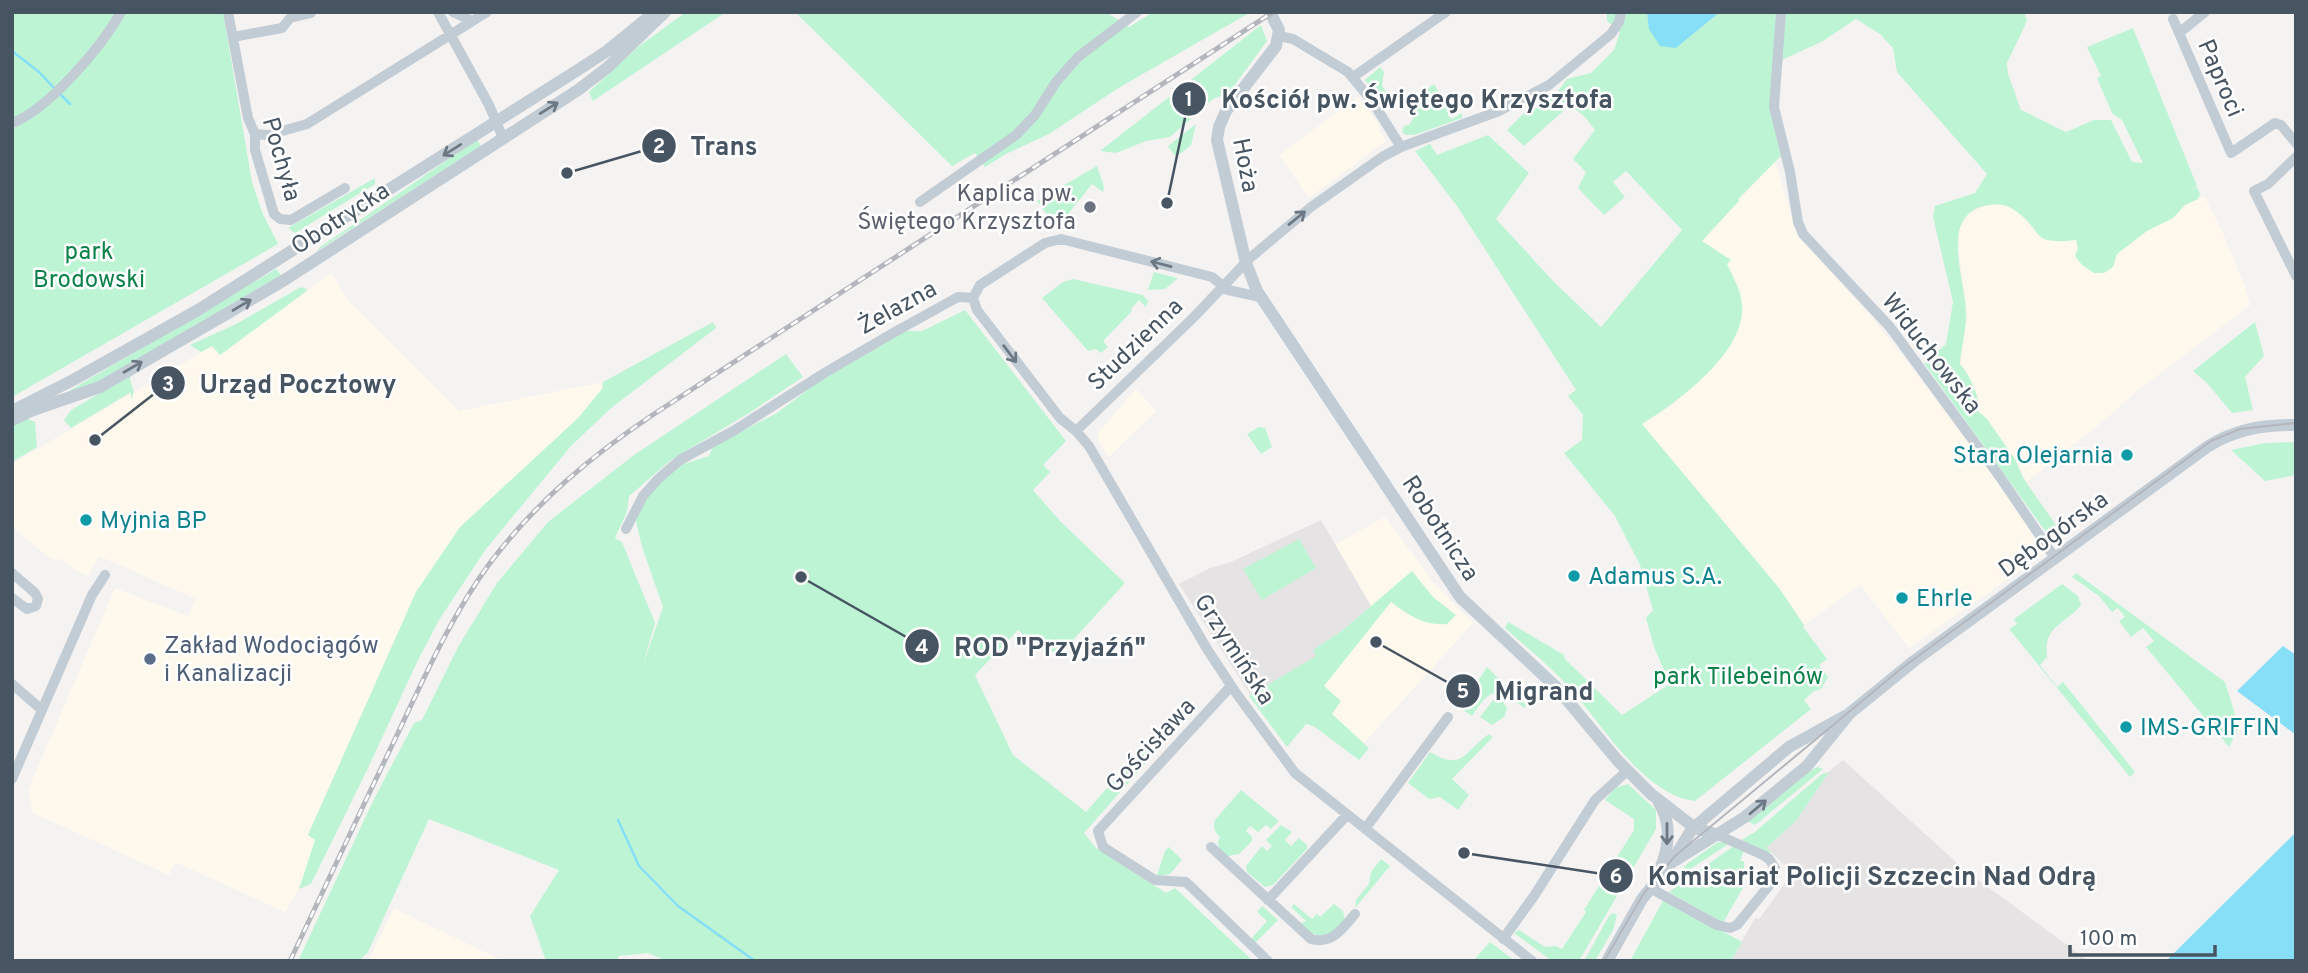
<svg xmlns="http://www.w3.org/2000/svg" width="2308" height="973" font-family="Overpass,sans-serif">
<rect width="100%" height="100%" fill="#f5f2f2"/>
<path fill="#fef9ec" d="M1358 97 1379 124V130L1386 141 1309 198 1279 155Z
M1775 161 1794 225 1801 239 1868 313 1903 356 1998 483 2045 553 1909 648 1860 585 1804 625 1779 587 1642 424 1670 407 1717 363 1730 347 1741 320 1742 307 1740 292 1727 264 1730 260 1701 241Z
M2204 196 2222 231 2245 287 2250 305 2137 391 2108 417 2027 482 2015 459 1987 419 1978 411 1980 404 1966 371 1960 364 1966 316 1958 242 1959 228 1965 216 1979 208 1993 204 2006 205 2017 211 2042 239 2076 240 2078 248 2113 267 2117 254 2127 246 2147 231 2173 218 2185 205Z
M331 273 348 300 459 411 603 382V389L578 418 565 430 416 592 308 834 315 840 299 889 285 912 175 862 169 875 33 813 28 790 115 588 188 616 196 599 99 556 88 576 75 570 61 559 52 560 12 527V464L212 346 220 355Z
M1136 389 1156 411 1109 457 1098 440V433Z
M1385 517 1433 582 1460 611 1474 622 1364 743 1331 714 1317 722 1316 656 1371 606 1335 544Z
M394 908 503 961H368Z"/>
<path fill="#e6e3e4" d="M1321 520 1371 606 1343 630 1314 650 1317 656 1251 696 1179 584 1210 568 1231 562Z
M1843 760 1965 870 2089 961H1731L1755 918 1759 919 1793 872 1766 848 1796 821 1825 775Z"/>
<path fill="#bdf5d4" d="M12 12H223L252 182 262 212 278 244 12 397Z
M686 12H726L593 101 589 92 638 47Z
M795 12H1106L1129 27 1153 12H1251L1120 87 1049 134 1006 154 985 167 975 153 952 166Z
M1607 12H1647L1650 29 1676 48 1720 12H2024L2027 21 2007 63 2008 74 2021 110 2066 132 2094 120H2111L2132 162 2143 163 2122 120 2112 113 2097 78 2101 76 2087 47 2133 28 2197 186 2190 192 2197 187 2200 194 2198 199 2185 205 2173 218 2147 231 2117 254 2113 267 2104 273H2094L2082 265 2075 256 2078 248 2076 240C2026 246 2046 230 2014 210 2005 203 1994 204 1983 206 1940 218 1965 279 1966 311 1967 328 1961 347 1960 364 1969 375 1981 397 1978 411L1987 419 2015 459 2023 478 2054 522 2057 529 2052 535 2046 532 1924 363 1946 344 1953 302 1933 217 1935 206 1975 193 1987 174 1897 72 1893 48 1880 34 1856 19 1823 41 1782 60 1770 109 1781 156 1738 199 1739 201 1702 241 1731 260 1727 264C1733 277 1741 290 1742 305 1746 352 1678 402 1642 424L1779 588 1804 625 1803 627 1827 659 1819 665 1828 677 1821 689 1814 691 1804 700 1811 709 1695 801C1642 794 1602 724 1569 687 1549 665 1526 647 1505 628L1508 622 1564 655 1565 659 1622 715 1670 684 1654 647 1646 618 1653 610 1640 565 1615 516 1564 453 1582 440 1583 415 1568 396 1576 390 1457 206 1415 151 1430 144 1437 155 1488 135 1529 173 1496 219 1555 283 1601 327 1682 230 1626 171 1613 182 1625 197 1604 215 1578 188 1586 172 1573 159 1595 130 1584 116 1570 105 1524 146 1507 130 1523 114 1540 107 1555 95 1567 79 1591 73 1614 50 1620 32 1607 21Z
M1261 25 1267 41 1229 93 1213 99 1170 137 1146 141 1116 153 1100 151Z
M1380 67 1384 72 1382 86 1394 103 1386 108 1365 80Z
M1434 84 1449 111 1448 116 1452 119 1462 113V118L1414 135H1406L1402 132 1404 126 1409 125 1413 119 1409 112 1412 100Z
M1196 124 1191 145 1176 157 1168 146Z
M477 140 481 146 317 251 320 247C373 212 424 175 477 140Z
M1097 166 1104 187 1103 192 1092 184 1057 228 1037 201Z
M375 178V184L295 233 288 228Z
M276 269 281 275 97 383 62 395Z
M1154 272 1177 278V279L1165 289 1148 290Z
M1073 279 1143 295 1148 301 1146 307 1139 300 1131 309 1132 311 1103 341 1108 347 1101 353 1096 349 1088 351 1042 298 1063 282Z
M301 287 308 290 220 355 212 346 201 352 190 345 236 324Z
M965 310 1066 441 1043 465 1050 472 1033 490 1061 522 1125 583 1064 650 1045 653 1018 630 975 675 1013 755 1086 812 1167 720 1176 729 1084 833 1096 848 1166 893 1175 888 1253 961H667L648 953 619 956 616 961H546L530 916 559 870 429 819 368 952 359 961H298L374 799 414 723 422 720 458 647 497 583 548 522 634 455 786 354 803 377 749 413 671 460 629 496 627 512 615 538 622 542 655 623 643 665 663 607 642 547 636 521 640 506 668 474 680 465 709 456 713 446 777 413 818 382 905 331H922Z
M713 322 716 328 610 409 571 446 486 549 439 620 418 660 369 766 311 884 299 889 315 840 308 835 416 592 460 527 578 418 602 389 603 382Z
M2255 322 2264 356 2245 377 2253 410 2232 413 2207 383 2193 371Z
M131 375 130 380 134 392 131 400V392L71 428 64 420 71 410Z
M22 417 35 422 37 447 12 462V423Z
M1259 427 1265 428 1272 447 1261 454 1247 434Z
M2296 442V475L2265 481 2231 450 2265 443Z
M1299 539 1316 568 1262 600 1243 569Z
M1412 571 1433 597 1456 615 1447 624C1424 626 1408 615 1391 602L1324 686 1341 701 1332 714 1369 748 1359 760 1315 727 1306 724 1287 747 1249 696 1316 656 1313 650 1343 630Z
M2076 573 2225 682 2239 727 2229 747 2146 647 2154 641 2143 628 2131 637 2119 621 2125 617 2118 608 2112 612 2099 596 2072 577Z
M2062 584 2078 596 2081 605C2065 625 2043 625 2047 657L2040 665 2057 687 2063 682 2135 772 2130 777 2009 629 2017 624 2014 619Z
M1487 667 1526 705 1525 708C1496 689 1492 685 1472 716L1460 708Z
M1493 700 1503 701 1507 709 1504 717 1492 725 1480 717Z
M1489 734 1493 737 1452 779 1469 795 1458 810 1440 797 1429 799 1408 783 1430 752C1464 772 1464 751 1489 734Z
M1818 767 1823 769 1759 822 1754 825 1748 821 1811 770Z
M1829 772 1796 821 1766 848 1771 852 1768 855 1741 840 1755 832 1822 774Z
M1628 784 1656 810V829L1579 961H1552L1514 933 1519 930 1545 947 1556 946 1562 949 1586 912 1584 910 1634 830V819L1605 800 1615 788Z
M1241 790 1279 821 1271 829 1266 825 1258 832 1250 826 1246 831 1252 837V841L1239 854 1228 856C1221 852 1215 846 1220 837 1214 831 1213 828 1215 820Z
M1281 825 1292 832 1285 840 1291 846 1299 838 1307 845V849L1273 885 1265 887 1247 872 1246 866 1262 846 1267 851 1272 846 1266 840Z
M1718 842 1730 843 1669 883 1688 863Z
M1735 845 1745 848 1740 861H1744V886L1723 923 1669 892Z
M1169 847 1182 860 1170 874 1158 876 1157 875 1165 851Z
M1381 859 1390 866 1355 908 1356 900 1369 884 1371 872Z
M1664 899 1742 942 1731 961H1630Z
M1294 904 1312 919 1317 914 1320 917 1334 904 1343 911 1345 921C1327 939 1318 941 1299 924L1306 921 1291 907Z
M1262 906 1278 920 1254 944 1252 938 1267 921 1257 912Z
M1613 913 1617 915 1613 930 1595 961H1584L1609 916Z
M1490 942 1515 961H1473Z"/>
<path fill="#86def7" d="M1647 12H1720L1676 48 1660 46 1649 29Z
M2283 646 2296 655V735L2237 691Z
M2296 832V961H2166Z"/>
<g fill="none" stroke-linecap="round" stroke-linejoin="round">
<path stroke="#86def7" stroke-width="2.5" d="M12 51 39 72 54 88
M59 93 70 104
M618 820 639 866 678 906 755 961"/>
<path stroke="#c2ccd5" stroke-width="10" d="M228 12 248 118 255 134V150L274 214 280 219 291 220 345 188
M438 12 489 105 503 138
M453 12 472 21
M1781 12 1774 107 1790 172 1798 222 1803 234 1890 327 2000 477 2055 558
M2173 19 2231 153 2275 123 2281 125 2296 143
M2179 33 2205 12
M1279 36 1293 39 1348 72 1372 101 1401 147
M233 37 282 28 290 18 311 13
M1353 77 1446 12
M12 123C48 110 102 46 121 12
M255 134 268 135 307 124 487 12
M2296 157 2268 184 2254 191 2296 276
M920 202 1016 135 1035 115 1056 82 1078 57 1137 12
M973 298 977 310 1060 418 1076 431 1089 446 1207 649 1236 693 1295 773 1532 961
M973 298 980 285 1045 243 1061 239 1212 277 1228 290 1260 297
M1076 431 1194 317 1250 258 1311 207 1382 157 1401 147 1499 111 1549 85 1611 34 1619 22 1621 12
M626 529 643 496 658 479 680 460 735 430 826 372 893 333 958 297 973 298
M12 573 35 593 38 599 36 606 27 609 12 598
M12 684 42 710
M1231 686 1098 831 1103 847 1155 880 1186 882 1268 961
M12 779 92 595 105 575
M1365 829 1448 717
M1211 847 1311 939C1332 945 1343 928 1355 914
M1650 888 1717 925 1730 928 1737 925 1771 883 1775 868 1769 859 1763 855 1718 835
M1268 900 1347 815
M1503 939 1534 896 1595 800 1627 771"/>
<path stroke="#c2ccd5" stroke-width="12" d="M1270 12 1279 30 1276 46 1226 111 1219 127 1217 140 1246 263 1257 291 1460 597 1556 687 1618 761 1651 794 1695 828 1718 835
M12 411 73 380 198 310 581 68 607 51 655 12
M12 420 33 410 100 387 228 313 286 279 578 90 608 67 665 12
M1659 803C1672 823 1669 848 1660 869
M1671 863 1745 817 1807 766 1850 713 1914 661 2207 447C2233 430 2265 424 2296 425
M1607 961 1642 899 1671 863 1692 829 1789 747 1847 715"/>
<path stroke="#b3b7bd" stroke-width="2" d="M1604 961 1644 893 1675 856 1902 668 2211 441 2240 429 2296 423"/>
<defs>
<path id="rail" d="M290 961C326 885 361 810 397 735 425 676 451 616 490 563 536 502 591 456 654 414L1273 12"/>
</defs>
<use href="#rail" stroke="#b3b7bd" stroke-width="5"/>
<use href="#rail" stroke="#fff" stroke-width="2.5" stroke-dasharray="8" stroke-linecap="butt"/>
</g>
<defs><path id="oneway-shaft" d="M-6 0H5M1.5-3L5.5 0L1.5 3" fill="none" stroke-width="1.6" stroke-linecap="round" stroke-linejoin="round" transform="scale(1.75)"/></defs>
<g stroke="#6c7984">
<use href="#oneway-shaft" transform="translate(549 108) rotate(-32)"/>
<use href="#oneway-shaft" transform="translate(452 150) rotate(148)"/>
<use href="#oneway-shaft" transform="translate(1297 218) rotate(-39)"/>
<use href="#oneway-shaft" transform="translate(1161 264) rotate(-165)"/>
<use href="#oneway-shaft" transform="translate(242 305) rotate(-31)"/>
<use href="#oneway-shaft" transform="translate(1010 354) rotate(53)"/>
<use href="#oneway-shaft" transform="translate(133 367) rotate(-30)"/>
<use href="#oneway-shaft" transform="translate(1758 807) rotate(-40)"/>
<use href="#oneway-shaft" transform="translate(1667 834) rotate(90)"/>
</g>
<circle fill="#6b7280" stroke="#fff" stroke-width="2.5" cx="1090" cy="207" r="7"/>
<g fill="#0f9aa8" stroke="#fff" stroke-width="2.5">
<circle cx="2127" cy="455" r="7"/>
<circle cx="86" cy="520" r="7"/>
<circle cx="1574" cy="576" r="7"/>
<circle cx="1902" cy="598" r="7"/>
<circle cx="2126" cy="727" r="7"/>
</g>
<circle fill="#5c6f8a" stroke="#fff" stroke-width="2.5" cx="150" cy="659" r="7"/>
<g text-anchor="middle" stroke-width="5" stroke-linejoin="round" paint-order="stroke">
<g font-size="24" fill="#475562" stroke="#fff">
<text transform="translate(2221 78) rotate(67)" y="8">Paproci</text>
<text transform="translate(282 159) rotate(74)" y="8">Pochyła</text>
<text transform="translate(1246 165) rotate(79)" y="8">Hoża</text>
<text transform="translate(340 218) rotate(-33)" y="8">Obotrycka</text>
<text transform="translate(897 307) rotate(-29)" y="8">Żelazna</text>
<text transform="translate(1135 344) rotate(-44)" y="8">Studzienna</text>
<text transform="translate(1932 353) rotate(52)" y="8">Widuchowska</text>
<text transform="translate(1441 528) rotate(57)" y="8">Robotnicza</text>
<text transform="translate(2053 534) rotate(-36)" y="8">Dębogórska</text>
<text transform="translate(1235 649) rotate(57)" y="8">Grzymińska</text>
<text transform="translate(1150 745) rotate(-47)" y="8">Gościsława</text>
</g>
<g font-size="24" fill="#5b616d" stroke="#fff" text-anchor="end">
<text x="1076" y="201">Kaplica pw.<tspan x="1076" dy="28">Świętego Krzysztofa</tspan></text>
</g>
<g font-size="24" fill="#0c824a" stroke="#fff">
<text x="89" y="259">park<tspan x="89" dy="28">Brodowski</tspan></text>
<text x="1738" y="684">park Tilebeinów</text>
</g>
<g font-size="24" fill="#0d838f" stroke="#fff" text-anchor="start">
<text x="2113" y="463" text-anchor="end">Stara Olejarnia</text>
<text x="100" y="528">Myjnia BP</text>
<text x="1588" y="584">Adamus S.A.</text>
<text x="1916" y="606">Ehrle</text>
<text x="2140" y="735">IMS-GRIFFIN</text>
</g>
<g font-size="24" fill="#4e5e75" stroke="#fff" text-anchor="start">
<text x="164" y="653">Zakład Wodociągów<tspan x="164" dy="28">i Kanalizacji</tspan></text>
</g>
</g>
<path fill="none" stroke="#475562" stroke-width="2.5" d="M1167 203L1189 99M567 173L659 146M95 440L168 383M801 577L922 646M1376 642L1463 691M1464 853L1616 876"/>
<g fill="#475562" stroke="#fff" stroke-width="2.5">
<circle cx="1167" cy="203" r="7"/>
<circle cx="567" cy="173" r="7"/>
<circle cx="95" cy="440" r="7"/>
<circle cx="801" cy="577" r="7"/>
<circle cx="1376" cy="642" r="7"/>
<circle cx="1464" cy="853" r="7"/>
<circle cx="1189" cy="99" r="18"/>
<circle cx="659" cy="146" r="18"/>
<circle cx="168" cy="383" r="18"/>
<circle cx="922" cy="646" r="18"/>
<circle cx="1463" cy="691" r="18"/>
<circle cx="1616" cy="876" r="18"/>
</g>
<g font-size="21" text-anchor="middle" font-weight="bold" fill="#fff">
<text x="1189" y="106">1</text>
<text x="659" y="153">2</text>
<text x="168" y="391">3</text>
<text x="922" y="654">4</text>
<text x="1463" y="698">5</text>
<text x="1616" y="883">6</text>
</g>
<g font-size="26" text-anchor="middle" font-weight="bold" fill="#475562" stroke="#fff" stroke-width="5" stroke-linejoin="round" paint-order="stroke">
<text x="1417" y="108">Kościół pw. Świętego Krzysztofa</text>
<text x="724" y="155">Trans</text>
<text x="298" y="393">Urząd Pocztowy</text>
<text x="1050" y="656">ROD "Przyjaźń"</text>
<text x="1544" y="700">Migrand</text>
<text x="1872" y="885">Komisariat Policji Szczecin Nad Odrą</text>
</g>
<rect width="2308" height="973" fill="none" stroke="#475562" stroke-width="28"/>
<path d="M2070 945v10h145v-10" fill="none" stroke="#475562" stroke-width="3.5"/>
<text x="2080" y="945" font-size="21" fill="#475562" stroke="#ffffff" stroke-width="5" paint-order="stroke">100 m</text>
</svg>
